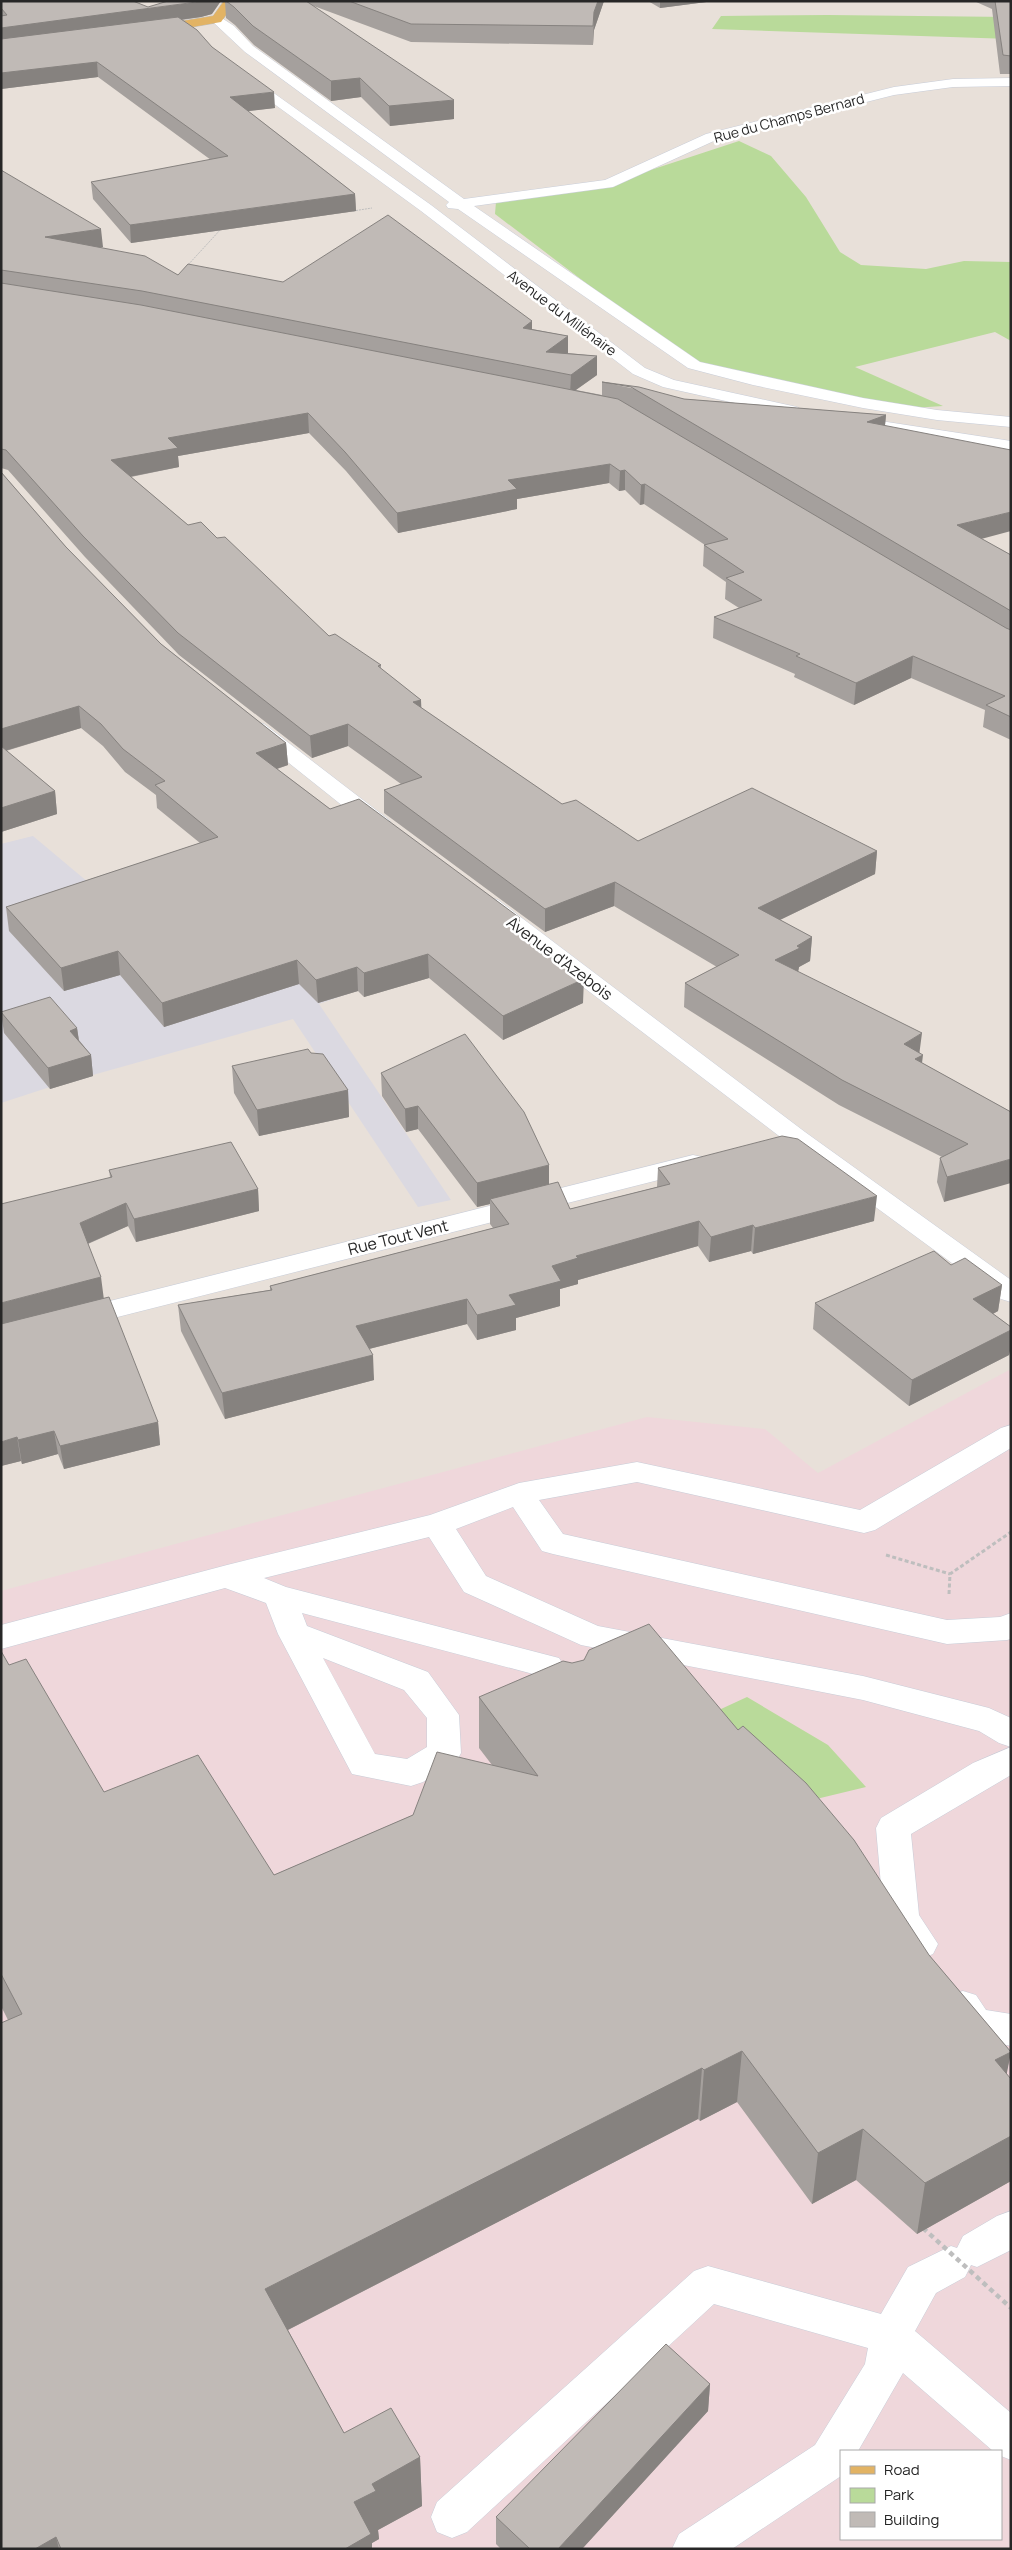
<svg xmlns="http://www.w3.org/2000/svg" width="1012" height="2550" font-family="Manrope,sans-serif">
<rect width="100%" height="100%" fill="#e8e0d9"/>
<path fill="#dbd9e1" d="M33 836 107 898 359 990 319 1004 451 1200 418 1207 293 1019 50 1087 1 1103V844Z"/>
<path fill="#efd7db" fill-rule="evenodd" d="M1011 1369V2549H1V1591L647 1417 765 1429 818 1473ZM841 2451H1001V2539H841Z"/>
<path fill="#b9da9a" d="M828 15 1011 17V39L712 29 721 16Z
M739 141 771 156 806 197 840 252 861 265 926 269 964 261 1011 262V341L995 332 855 367 943 406 897 409 686 359 495 214 496 202 608 184Z
M747 1697 828 1745 866 1787 808 1801 708 1715Z"/>
<g fill="none" stroke-linecap="round" stroke-linejoin="round">
<defs>
<path id="minor" d="M217 15 234 26 253 46 464 199 605 180 706 134 894 87 953 79 1011 78V86L953 87 894 95 716 140 613 187 474 206 700 362 863 398 937 410 1011 417V427L937 420 863 408 753 385 688 368 458 209 448 208 446 205 449 202 245 52 213 22 211 19Z
M244 72 431 205 645 368 674 380 797 407 805 412 797 417 663 387 633 374 421 211 240 79 238 76 240 73Z
M874 420 1011 441V451L868 429 866 425 868 421Z
M257 722 264 724 389 820 392 825 389 830 381 832 373 830 250 732 247 728 250 724Z
M490 898 498 900 805 1132 1011 1280V1302L1001 1299 787 1142 482 910 479 905 482 900Z
M693 1155 702 1157 706 1163 702 1169 78 1327 68 1324 64 1318 68 1312 78 1309Z
M1011 1425V1448L875 1530 864 1533 637 1482 539 1500 563 1534 947 1620 1000 1617 1011 1613V1639L1007 1640 947 1644 553 1554 542 1551 513 1507 456 1529 486 1576 598 1626 863 1676 989 1708 1011 1718V1747L999 1743 979 1731 863 1700 581 1645 464 1592 429 1537 264 1578 286 1587 559 1658 585 1698 581 1707C554 1715 550 1694 537 1675L302 1613 307 1626 428 1672 459 1715 461 1753 456 1762 423 1782 411 1786 352 1774 278 1634 266 1603 225 1588 1 1649V1625L227 1565 430 1515 519 1483 637 1462 860 1510 1001 1428ZM323 1658 404 1690 427 1718V1747L407 1759 375 1754Z
M1011 1747V1775L911 1834 919 1915 938 1944 933 1954 920 1959 907 1954 884 1919 876 1828 881 1818 973 1763Z
M963 1991 976 1995 986 2010 1011 2014V2046L962 2035 945 2006 950 1995Z
M1011 2211V2250L977 2267 971 2265 965 2277 936 2293 915 2331 1011 2413V2460L1001 2456V2451H993L903 2373 858 2451H841V2476L732 2549H672L679 2534 815 2445 865 2364 868 2348 714 2304 467 2532 452 2538 437 2532 431 2517 437 2502 694 2271 708 2266 881 2314 908 2267 951 2246 957 2248 963 2236 997 2216Z"/>
<path id="major" d="M224 1H236L221 22 152 34 146 30 152 26 213 16Z"/>
</defs>
<use href="#minor" stroke="#c8cdd8" stroke-width="1"/>
<use href="#major" stroke="#bebebe" stroke-width="1"/>
<path stroke="#bebebe" stroke-width="1" stroke-dasharray="2 1" stroke-linecap="butt" d="M353 211 372 208
M176 278 221 229"/>
<path stroke="#bebebe" stroke-width="3" stroke-dasharray="4 2.5" stroke-linecap="butt" d="M886 1555 950 1574
M949 1594 950 1574 1011 1532"/>
<use href="#minor" fill="#fff" fill-rule="evenodd"/>
<use href="#major" fill="#e2b364" fill-rule="evenodd"/>
<path stroke="#bebebe" stroke-width="4.5" stroke-dasharray="5 4" stroke-linecap="butt" d="M923 2228 1011 2308"/>
</g>
<path fill="#a5a09d" d="M1 1 148 7 212 14 201 17 182 20 212 47 275 108 248 111 355 194 356 211 131 243 93 199 91 182 211 160 98 77 1 89Z
M225 1H604L594 30 593 45 411 42 311 5 454 119 390 126 361 97 331 101 254 45 235 25 226 18Z
M648 1H714L660 8Z
M974 1H1011V74H1000L992 9Z
M1 170 103 247H100L178 275 283 282 532 321V329L568 336V353L597 356V375L576 390 602 395V382L684 399 886 415 885 425 981 539 1011 555V740L983 727 985 710 911 678 854 705 794 677 795 674 713 638 714 617 739 608 725 599 726 582 703 566 704 545H705L644 504 640 505 625 490 619 491 609 483 517 499V509L398 533 346 471 309 433 178 456 179 467 131 477 188 525 217 538 329 636 381 665V669L421 700V708L562 804 638 841 877 851 875 874 780 920 812 937 810 961 799 967 798 972 920 1053 922 1063 1011 1112 944 1202 937 1182 940 1158 942 1157 839 1105 684 1007 685 983 717 967 614 906 545 932 384 813V790L401 784 348 746 312 758 179 655 85 557 8 470 1 468Z
M1 472 66 547 161 644 286 743 288 765 277 769 330 809 520 918V933L583 1003 503 1040 429 978 364 997 358 991 318 1003 299 984 164 1027 120 975 64 991 9 931 6 907 200 843 157 808 156 795 125 772 103 746 81 728 6 751 55 791 57 814 1 832Z
M1 1012 77 1028 79 1040 91 1055 93 1076 50 1089 4 1033Z
M311 1053 348 1090 349 1117 259 1136 234 1093 232 1066Z
M381 1073 549 1184 570 1209 657 1187 658 1168 874 1221 753 1254 751 1251 709 1262 698 1246 578 1280V1284L560 1289V1306L516 1318V1330L477 1340 467 1324 369 1349 374 1380 225 1419 181 1331 178 1305 270 1290V1286L493 1228 490 1224V1204L477 1207 418 1129 406 1132 382 1096Z
M109 1170 258 1189 259 1211 136 1242 128 1226 88 1244 103 1298 158 1422 160 1445 64 1469 58 1454 22 1464 21 1461 1 1466 110 1177Z
M951 1265 1002 1285 998 1311 993 1314 1011 1327V1346L1009 1355 909 1406 813 1329 815 1303Z
M1 1651 9 1665 104 1792 274 1875 413 1815 492 1765 479 1748V1697L738 1730 1011 2052 1006 2074 1011 2079V2181L917 2234 856 2180 812 2204 737 2102 700 2121 698 2119 288 2330 344 2433 420 2457 422 2506 378 2530 379 2539 372 2543V2549H1L8 2020 1 2006Z
M710 2384 708 2411 582 2549H501L496 2544V2517Z"/>
<path fill="#86827f" d="M204 1H221L212 14 201 17 1 43V28Z
M598 1H604L594 30 593 45 594 12Z
M660 1H714L660 8Z
M97 62 98 77 1 89V73Z
M360 78 361 97 331 101V81Z
M274 92 275 108 231 113 230 97Z
M454 100V119L390 126 389 106Z
M355 194 356 211 131 243 130 225Z
M101 229 103 247 47 254 45 237Z
M532 321V339L523 328Z
M568 336V355L546 352Z
M597 356V375L570 394 571 375Z
M308 413 309 433 178 456 179 467 113 480 111 460 168 438Z
M886 415 884 435 867 422Z
M610 464 609 483 517 499V509L398 533 397 513 508 480Z
M625 470V490L619 491 620 471Z
M645 484 644 504 640 505 641 485Z
M1011 512V531L955 546 957 525Z
M913 656 911 678 854 705 856 683Z
M421 700 422 722 413 702Z
M79 706 81 728 1 752V729Z
M348 724V746L312 758 310 736Z
M286 743 288 765 258 775 256 753Z
M55 791 57 814 1 832V808Z
M877 851 875 874 757 931 758 908Z
M615 882 614 906 545 932V909Z
M520 918V941L507 923Z
M812 937 810 961 799 967 798 972 775 960 797 946Z
M118 951 120 975 64 991 61 968Z
M428 954 429 978 364 997V973Z
M297 960 299 984 164 1027 162 1003Z
M357 967 358 991 318 1003 316 980Z
M584 979 583 1003 503 1040V1016Z
M77 1028 80 1049 70 1031Z
M922 1033 919 1056 923 1055 920 1079 904 1044Z
M91 1055 93 1076 50 1089 48 1068Z
M348 1090 349 1117 259 1136 257 1110Z
M418 1106V1129L406 1132 405 1109Z
M1011 1159V1183L944 1202 947 1177Z
M549 1165V1189L490 1199V1204L477 1207V1183Z
M258 1189 259 1211 136 1242 134 1219Z
M877 1196 874 1221 753 1254 755 1228Z
M126 1203 128 1226 82 1246 80 1223Z
M699 1221 698 1246 578 1280V1284L560 1289V1306L516 1318V1330L477 1340V1315L509 1295 552 1266 576 1256Z
M753 1225 751 1251 709 1262 711 1237Z
M101 1277 104 1300 1 1327V1303Z
M1002 1285 998 1311 970 1326 973 1299Z
M467 1299V1324L357 1352 356 1326Z
M1011 1330V1346L1009 1355 909 1406 912 1380Z
M373 1355 374 1380 225 1419 222 1393Z
M158 1422 160 1445 64 1469 60 1446Z
M54 1431 58 1454 22 1464 18 1440Z
M17 1437 21 1461 1 1466V1442Z
M742 2051 737 2102 700 2121 704 2070Z
M1011 2052 1001 2103 995 2060Z
M702 2068 698 2119 270 2339 265 2289Z
M863 2129 856 2180 812 2204 818 2153Z
M1011 2136V2181L917 2234 925 2183Z
M710 2384 708 2411 582 2549H558Z
M420 2457 422 2506 378 2530 379 2539 372 2543V2549H345L354 2502 372 2484Z
M56 2537 59 2549H35Z"/>
<path fill="#c0bab6" stroke="#86827f" d="M1 1H133L148 7 168 1H204L1 28V16L7 15 1 8Z
M226 1H306L454 100 389 106 360 78 331 81 253 26 234 7Z
M349 1H598L594 12 593 26 411 24Z
M995 1H1011V56L1003 55Z
M178 17 197 30 212 47 274 92 230 97 355 194 130 225 91 182 228 156 97 62 1 73V39Z
M1 170 101 229 45 237 145 256 178 275 188 264 283 282 388 215 532 321 523 328 568 336 546 352 597 356 571 375 142 291 1 270Z
M1 283 141 305 618 399 1006 628 1011 630V717L986 705 1005 696 913 656 856 683 796 656 800 654 714 617 762 600 726 578 744 572 704 545 728 539 645 484 641 485 625 470 620 471 610 464 508 480 517 489 397 513 345 452 308 413 168 438 178 448 111 460 188 525 201 522 217 538 225 537 329 636 335 634 381 665 378 666 421 700 413 702 562 804 576 800 638 841 752 788 877 851 758 908 812 937 797 946 800 948 775 960 922 1033 904 1044 923 1055 915 1059 1011 1112V1159L947 1177 940 1158 968 1144 842 1080 685 983 739 955 615 882 545 909 384 790 422 777 348 724 310 736 178 633 83 536 6 450 1 449Z
M602 382 639 387 684 399 886 415 867 422 1011 450V512L957 525 1011 555V611L631 387Z
M1 472 66 547 161 644 286 743 256 753 330 809 359 799 520 918 507 923 584 979 503 1016 428 954 364 973 357 967 316 980 297 960 162 1003 118 951 61 968 6 907 218 837 155 785 165 781 123 749 101 724 79 706 1 729Z
M1 746 55 791 1 808Z
M50 997 77 1028 70 1031 91 1055 48 1068 1 1012Z
M465 1034 524 1112 549 1165 477 1183 418 1106 405 1109 381 1073Z
M308 1049 311 1053 323 1054 348 1090 257 1110 232 1066Z
M782 1136 798 1139 877 1196 755 1228 753 1225 711 1237 699 1221 576 1256 578 1258 552 1266 561 1281 509 1295 516 1305 477 1315 467 1299 356 1326 373 1355 222 1393 178 1305 272 1290 270 1286 509 1224 490 1199 558 1182 570 1209 670 1184 658 1168Z
M231 1142 258 1189 134 1219 126 1203 80 1223 101 1277 1 1303V1204L112 1177 109 1170Z
M934 1251 951 1265 965 1258 1002 1285 973 1299 1011 1327V1330L912 1380 815 1303Z
M109 1297 158 1422 60 1446 54 1431 18 1440 17 1437 1 1442V1324Z
M649 1624 738 1730 743 1726 806 1783 854 1840 929 1955 1011 2052 995 2060 1011 2079V2136L925 2183 863 2129 818 2153 742 2051 704 2070 702 2068 265 2289 344 2433 391 2408 420 2457 372 2484 376 2491 354 2502 371 2534 345 2549H61L56 2537 35 2549H1V2023L22 2014 1 1974V1651L9 1665 26 1659 104 1792 198 1755 274 1875 413 1815 437 1752 538 1776 479 1697 563 1661 572 1663 584 1660 589 1650Z
M666 2344 710 2384 558 2549H530L496 2517Z"/>
<g text-anchor="middle" stroke-width="5" stroke-linejoin="round" paint-order="stroke">
<g font-size="14" fill="#272727" stroke="#fff">
<text transform="translate(789 118) rotate(-15)" y="5">Rue du Champs Bernard</text>
<text transform="translate(562 313) rotate(37)" y="5">Avenue du Millénaire</text>
</g>
<g font-size="16" fill="#272727" stroke="#fff">
<text transform="translate(560 958) rotate(37)" y="6">Avenue d'Azebois</text>
<text transform="translate(398 1237) rotate(-14)" y="6">Rue Tout Vent</text>
</g>
</g>
<rect width="1012" height="2550" fill="none" stroke="#272727" stroke-width="5"/>
<rect x="840" y="2450" width="162" height="90" fill="#ffffff" stroke="#a9a9a9"/>
<rect x="850" y="2466" width="25" height="8" fill="#e2b364" stroke="#a9a9a9"/>
<text x="884" y="2475" font-size="15" fill="#272727">Road</text>
<rect x="850" y="2488" width="25" height="15" fill="#b9da9a" stroke="#a9a9a9"/>
<text x="884" y="2500" font-size="15" fill="#272727">Park</text>
<rect x="850" y="2512" width="25" height="15" fill="#c0bab6" stroke="#a9a9a9"/>
<text x="884" y="2525" font-size="15" fill="#272727">Building</text>
</svg>
